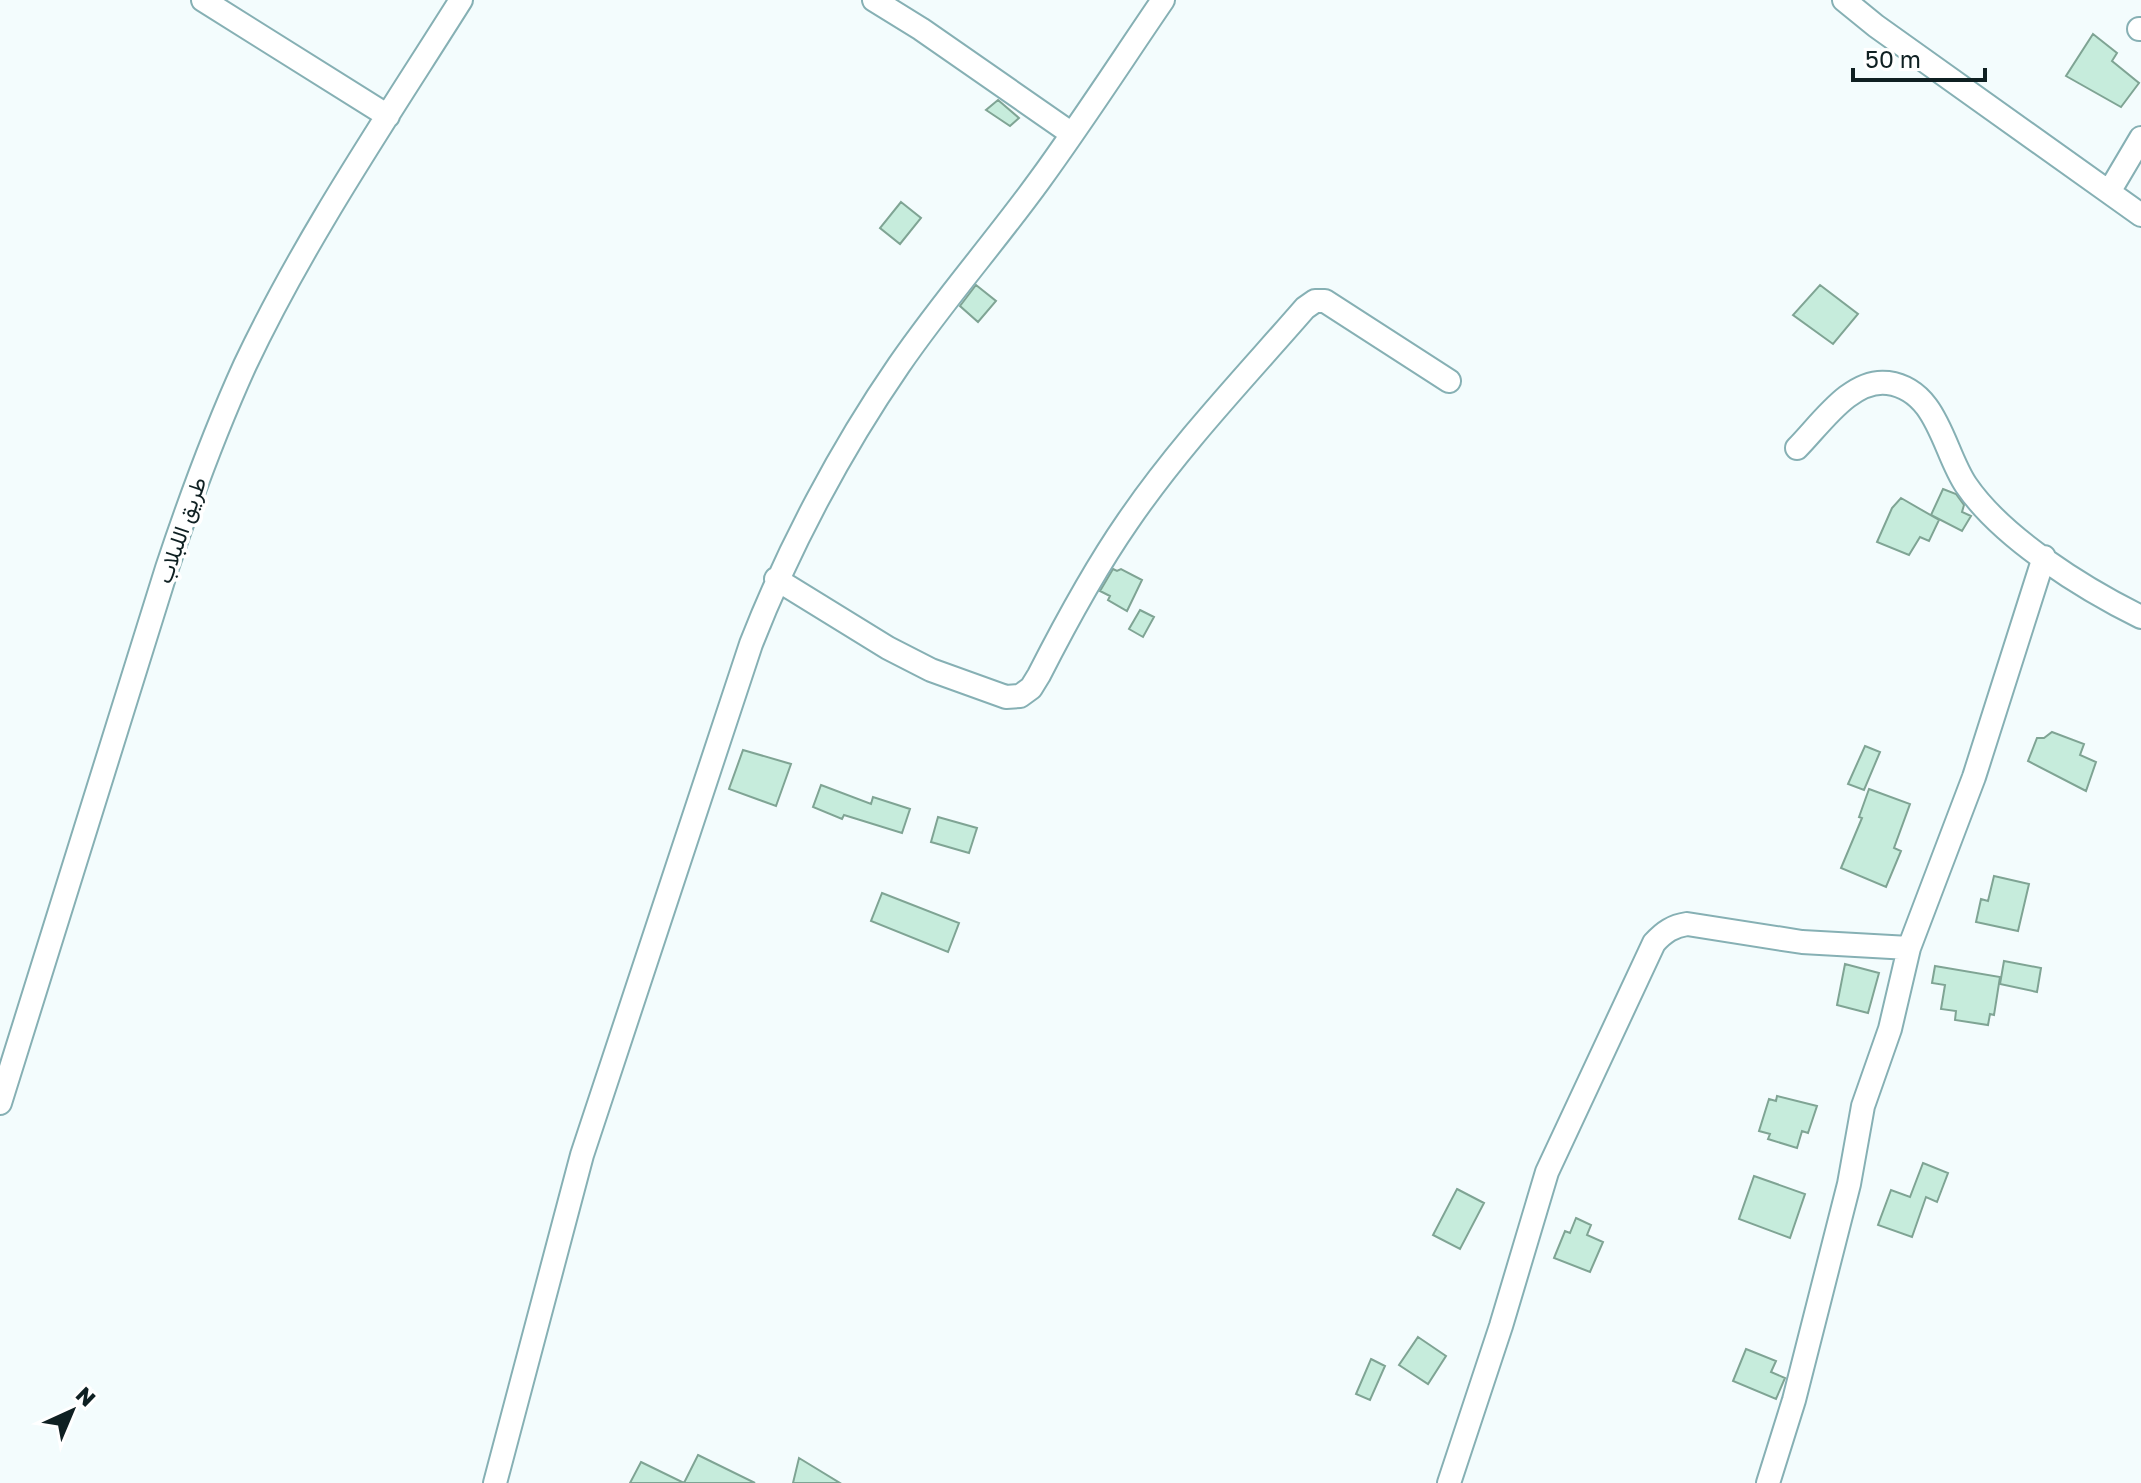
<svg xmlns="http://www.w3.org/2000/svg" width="2141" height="1483" font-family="'Golos Text',Vazirmatn,sans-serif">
<rect width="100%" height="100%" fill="#f3fcfd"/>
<path fill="#c6ecdc" stroke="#7fa494" stroke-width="2" d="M2093 34 2117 53 2112 61 2139 83 2121 107 2066 76Z
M998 100 1019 118 1010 126 986 110Z
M901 202 921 218 900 244 880 228Z
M976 285 996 301 978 322 960 306Z
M1820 285 1858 314 1833 344 1793 315Z
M1943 489 1956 494 1964 505 1962 512 1971 516 1962 531 1931 515Z
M1901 498 1939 520 1929 541 1920 537 1909 555 1877 542 1892 508Z
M1113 569 1117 571 1121 569 1142 580 1127 611 1108 600 1110 596 1100 591Z
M1140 610 1154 617 1143 637 1129 629Z
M2052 732 2084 744 2080 755 2096 762 2086 791 2028 761 2037 738H2044Z
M1865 746 1880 752 1864 790 1848 784Z
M743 750 791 764 776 806 729 789Z
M821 785 871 804 873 797 910 809 902 833 844 815 842 819 813 807Z
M1869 789 1910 804 1894 848 1901 851 1886 887 1841 868 1862 818 1859 817Z
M938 817 977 828 969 853 931 842Z
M1994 876 2029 884 2018 931 1976 922 1981 899 1988 901Z
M882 893 959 923 948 952 871 921Z
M2004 961 2041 968 2037 992 2000 984Z
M1845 964 1879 973 1868 1013 1837 1005Z
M1935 966 2000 977 1994 1015 1990 1014 1988 1025 1955 1020 1956 1011 1941 1009 1945 985 1932 983Z
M1777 1096 1817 1106 1808 1133 1802 1131 1797 1148 1768 1139 1770 1134 1759 1131 1769 1099 1776 1101Z
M1923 1163 1948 1173 1937 1202 1926 1197 1912 1237 1878 1225 1891 1190 1910 1197Z
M1754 1176 1805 1194 1790 1238 1739 1219Z
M1457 1189 1484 1203 1460 1249 1433 1235Z
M1576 1218 1591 1225 1587 1235 1603 1242 1590 1272 1554 1258 1565 1231 1570 1233Z
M1418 1337 1446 1356 1428 1384 1399 1365Z
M1746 1349 1776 1361 1771 1372 1785 1378 1776 1399 1733 1381Z
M1371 1359 1385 1366 1370 1400 1356 1394Z
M698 1455 755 1483H684Z
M799 1458 840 1483H793Z
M641 1462 684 1483H630Z"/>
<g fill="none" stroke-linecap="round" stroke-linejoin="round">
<defs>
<path id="minor" d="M203 0 388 116
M874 0 921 29 1072 134
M1844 0 1876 26 2141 215
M2139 29H2141
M2109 192 2141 138
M1797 448C1821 424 1851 378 1888 383 1938 390 1943 451 1966 485 2002 538 2084 589 2141 617
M776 579 888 648 931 670 1006 697 1020 696 1031 688 1039 675C1066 622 1094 570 1128 521 1180 445 1245 377 1305 308L1315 301H1325L1449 381
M0 1103 167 568C190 499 215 431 245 365 305 238 386 119 461 0
M495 1483 582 1155 751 644C788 549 841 449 899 365 943 301 994 243 1039 181 1082 122 1122 60 1163 0
M1449 1483 1501 1326 1547 1172 1654 943C1664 932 1673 926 1687 924L1802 942 1909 948
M1768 1483 1794 1400 1822 1290 1849 1184 1863 1106 1890 1029 1909 948 1974 777 2044 557"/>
</defs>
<use href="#minor" stroke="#86b0b4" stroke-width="26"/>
<use href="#minor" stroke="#fff" stroke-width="22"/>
</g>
<g text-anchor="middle" stroke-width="7" stroke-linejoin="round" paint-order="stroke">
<g font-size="22" fill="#0f2022" stroke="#fff">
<text transform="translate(181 530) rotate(-71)" y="8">طريق اللبلاب</text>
</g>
</g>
<g transform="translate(72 1411) rotate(44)" stroke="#ffffff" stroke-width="6" paint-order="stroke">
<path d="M0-6L14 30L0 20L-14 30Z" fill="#0f2022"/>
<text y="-12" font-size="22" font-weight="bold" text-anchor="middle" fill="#0f2022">N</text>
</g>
<path d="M1853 68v12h132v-12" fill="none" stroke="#0f2022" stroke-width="4"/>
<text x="1865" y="68" font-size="24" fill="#0f2022" stroke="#ffffff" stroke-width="6" paint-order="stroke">50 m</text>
</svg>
